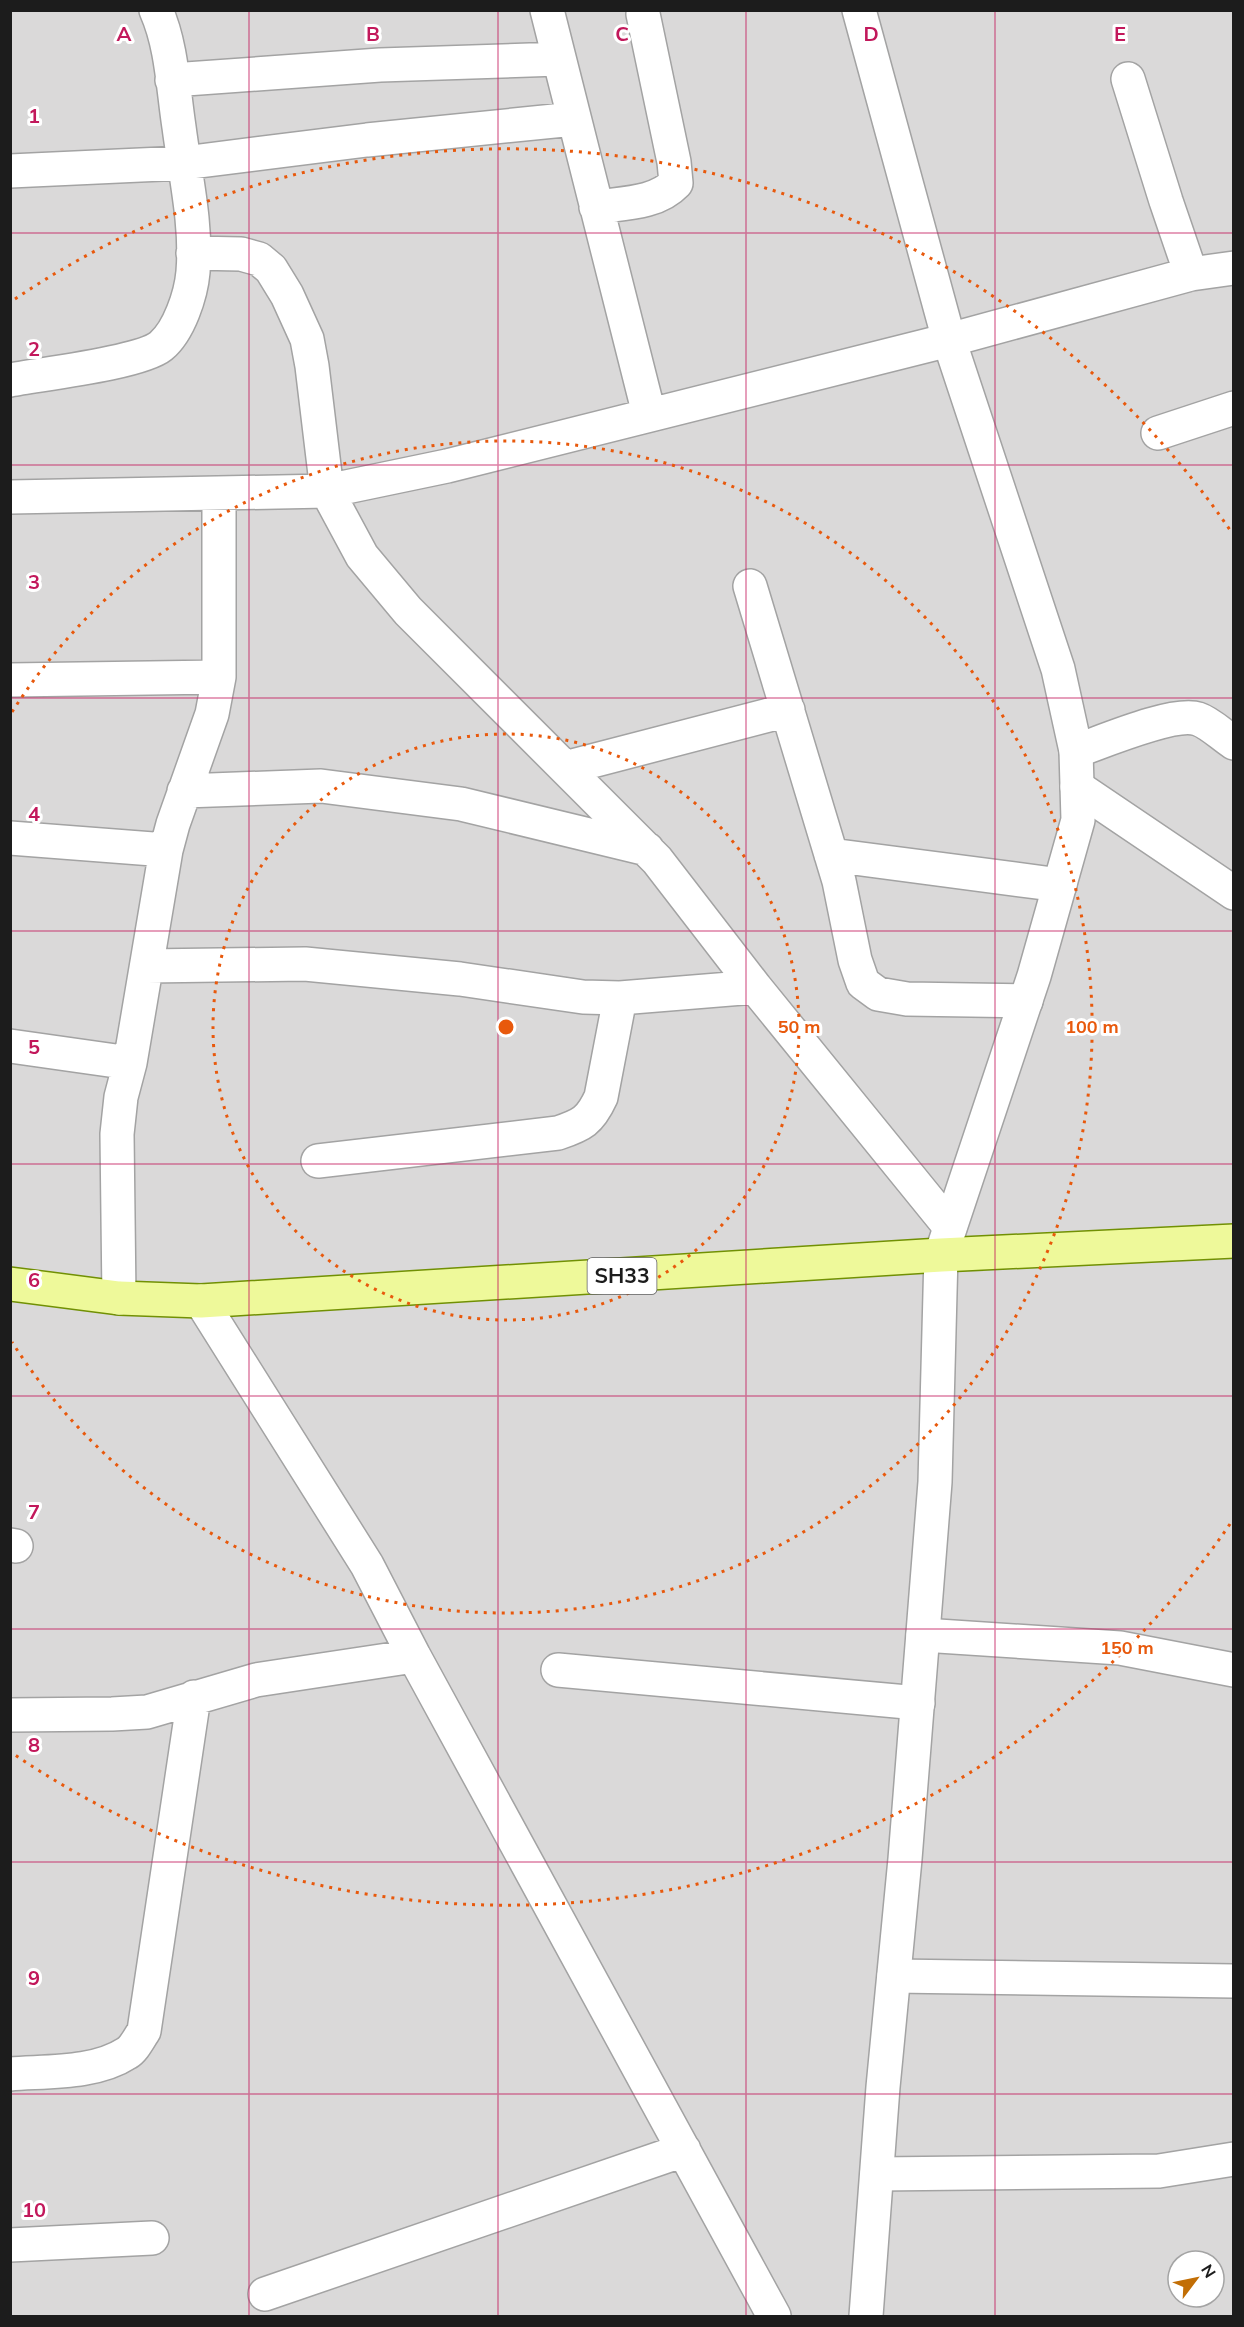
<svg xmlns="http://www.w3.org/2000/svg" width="1244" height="2327" font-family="Mulish,sans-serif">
<rect width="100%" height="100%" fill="#eaede1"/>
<path fill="#dad9d9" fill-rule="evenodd" d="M11 11H1233V2316H11ZM1178 2261H1214V2297H1178Z"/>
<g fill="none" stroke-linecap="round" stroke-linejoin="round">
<defs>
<path id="minor" d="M547 10 649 414
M1128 79 1166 201 1191 274
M172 80 380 65 559 59
M10 171 184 163 367 140 574 119
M596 207C623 203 656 204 676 183L674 162 643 14
M193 253 241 254 259 259 271 269 287 295 307 339 312 366 327 491 362 556 408 611 657 860 755 987 950 1227
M10 380C42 374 140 363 161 346 179 331 191 295 193 272 197 224 185 174 179 127 173 88 172 46 156 10
M1158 433 1234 408
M10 497 327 491 447 466 949 340 1191 274 1234 268
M750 586 839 881 855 960 863 983 878 994 907 999 1026 1001
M10 680 219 677
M1076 751C1102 742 1174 711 1198 719 1210 723 1223 736 1234 743
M565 768 788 710
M1077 787 1234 893
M184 791 321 786 461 804 647 849
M10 838 166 850
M831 855 1060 885
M147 966 305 964 460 979 583 997 620 998 755 987
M10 1046 130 1063
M318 1161 558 1133C582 1125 590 1121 601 1097L620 998
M119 1298 117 1134 121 1097 130 1063 166 850 173 824 212 714 219 677V493
M201 1301 367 1565 414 1656 774 2316
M10 1545 16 1546
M923 1635 1120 1648 1234 1670
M558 1670 918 1703
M10 1715 112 1714 147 1712 256 1680 414 1656
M894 1976 1234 1981
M10 2074C47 2071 95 2074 127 2053 134 2049 139 2038 144 2031L194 1697
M877 2174 1159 2171 1234 2159
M10 2245 152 2238
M265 2294 684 2150"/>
<path id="tertiary" d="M859 10 949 340 1058 669 1076 751 1078 820 1034 976 941 1255 935 1482 905 1859 883 2087 866 2316"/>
<path id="primary" d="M10 1284 119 1298 201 1301 941 1255 1234 1241"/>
</defs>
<use href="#minor" stroke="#a3a3a3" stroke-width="36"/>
<use href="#tertiary" stroke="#a3a3a3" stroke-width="36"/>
<use href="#primary" stroke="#719004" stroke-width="36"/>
<use href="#minor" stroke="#fff" stroke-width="33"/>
<use href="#tertiary" stroke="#fff" stroke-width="33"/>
<use href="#primary" stroke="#eef99a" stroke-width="33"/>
</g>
<path fill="none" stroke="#c2185b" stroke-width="1.5" stroke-opacity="0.55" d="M249 10V2316M498 10V2316M746 10V2316M995 10V2316M10 233H1234M10 465H1234M10 698H1234M10 931H1234M10 1164H1234M10 1396H1234M10 1629H1234M10 1862H1234M10 2094H1234"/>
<g fill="none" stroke="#e8590c" stroke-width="3" stroke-dasharray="3 6">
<circle cx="506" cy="1027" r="293"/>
<path d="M12 712A586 586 0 1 1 12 1342"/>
<path d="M1230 1524A878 878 0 0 1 15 1755M15 299A878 878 0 0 1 1230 530"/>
</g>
<g text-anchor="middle" stroke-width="6" stroke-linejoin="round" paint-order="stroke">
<rect fill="#fff" stroke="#606060" stroke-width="1.5" x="587.5" y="1258" width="69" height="36" rx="4.5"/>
<g font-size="21" font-weight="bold" fill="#1c1c1c">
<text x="622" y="1283">SH33</text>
</g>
</g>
<g font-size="20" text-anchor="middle" font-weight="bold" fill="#c2185b" stroke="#fff" stroke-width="6" stroke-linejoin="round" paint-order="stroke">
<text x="124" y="41">A</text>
<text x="373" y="41">B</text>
<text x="622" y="41">C</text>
<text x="871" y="41">D</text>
<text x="1120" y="41">E</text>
<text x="34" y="123">1</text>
<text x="34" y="356">2</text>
<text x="34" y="589">3</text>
<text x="34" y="821">4</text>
<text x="34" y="1054">5</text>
<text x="34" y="1287">6</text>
<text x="34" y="1519">7</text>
<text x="34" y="1752">8</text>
<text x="34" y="1985">9</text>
<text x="34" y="2217">10</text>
</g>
<circle cx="506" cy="1027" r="9" fill="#e8590c" stroke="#fff" stroke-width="3"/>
<g font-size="18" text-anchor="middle" font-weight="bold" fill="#e8590c" stroke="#fff" stroke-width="6" stroke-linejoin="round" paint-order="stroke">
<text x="799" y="1033">50 m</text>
<text x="1092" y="1033">100 m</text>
<text x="1127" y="1654">150 m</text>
</g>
<rect width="1244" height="2327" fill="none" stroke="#1c1c1c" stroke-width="24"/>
<g transform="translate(1196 2279) rotate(58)"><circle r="28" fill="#ffffff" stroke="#a4a4a4" stroke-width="1.5"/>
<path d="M0-4.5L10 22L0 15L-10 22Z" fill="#c26e05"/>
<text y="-9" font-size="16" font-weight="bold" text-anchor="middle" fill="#1c1c1c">N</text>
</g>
</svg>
